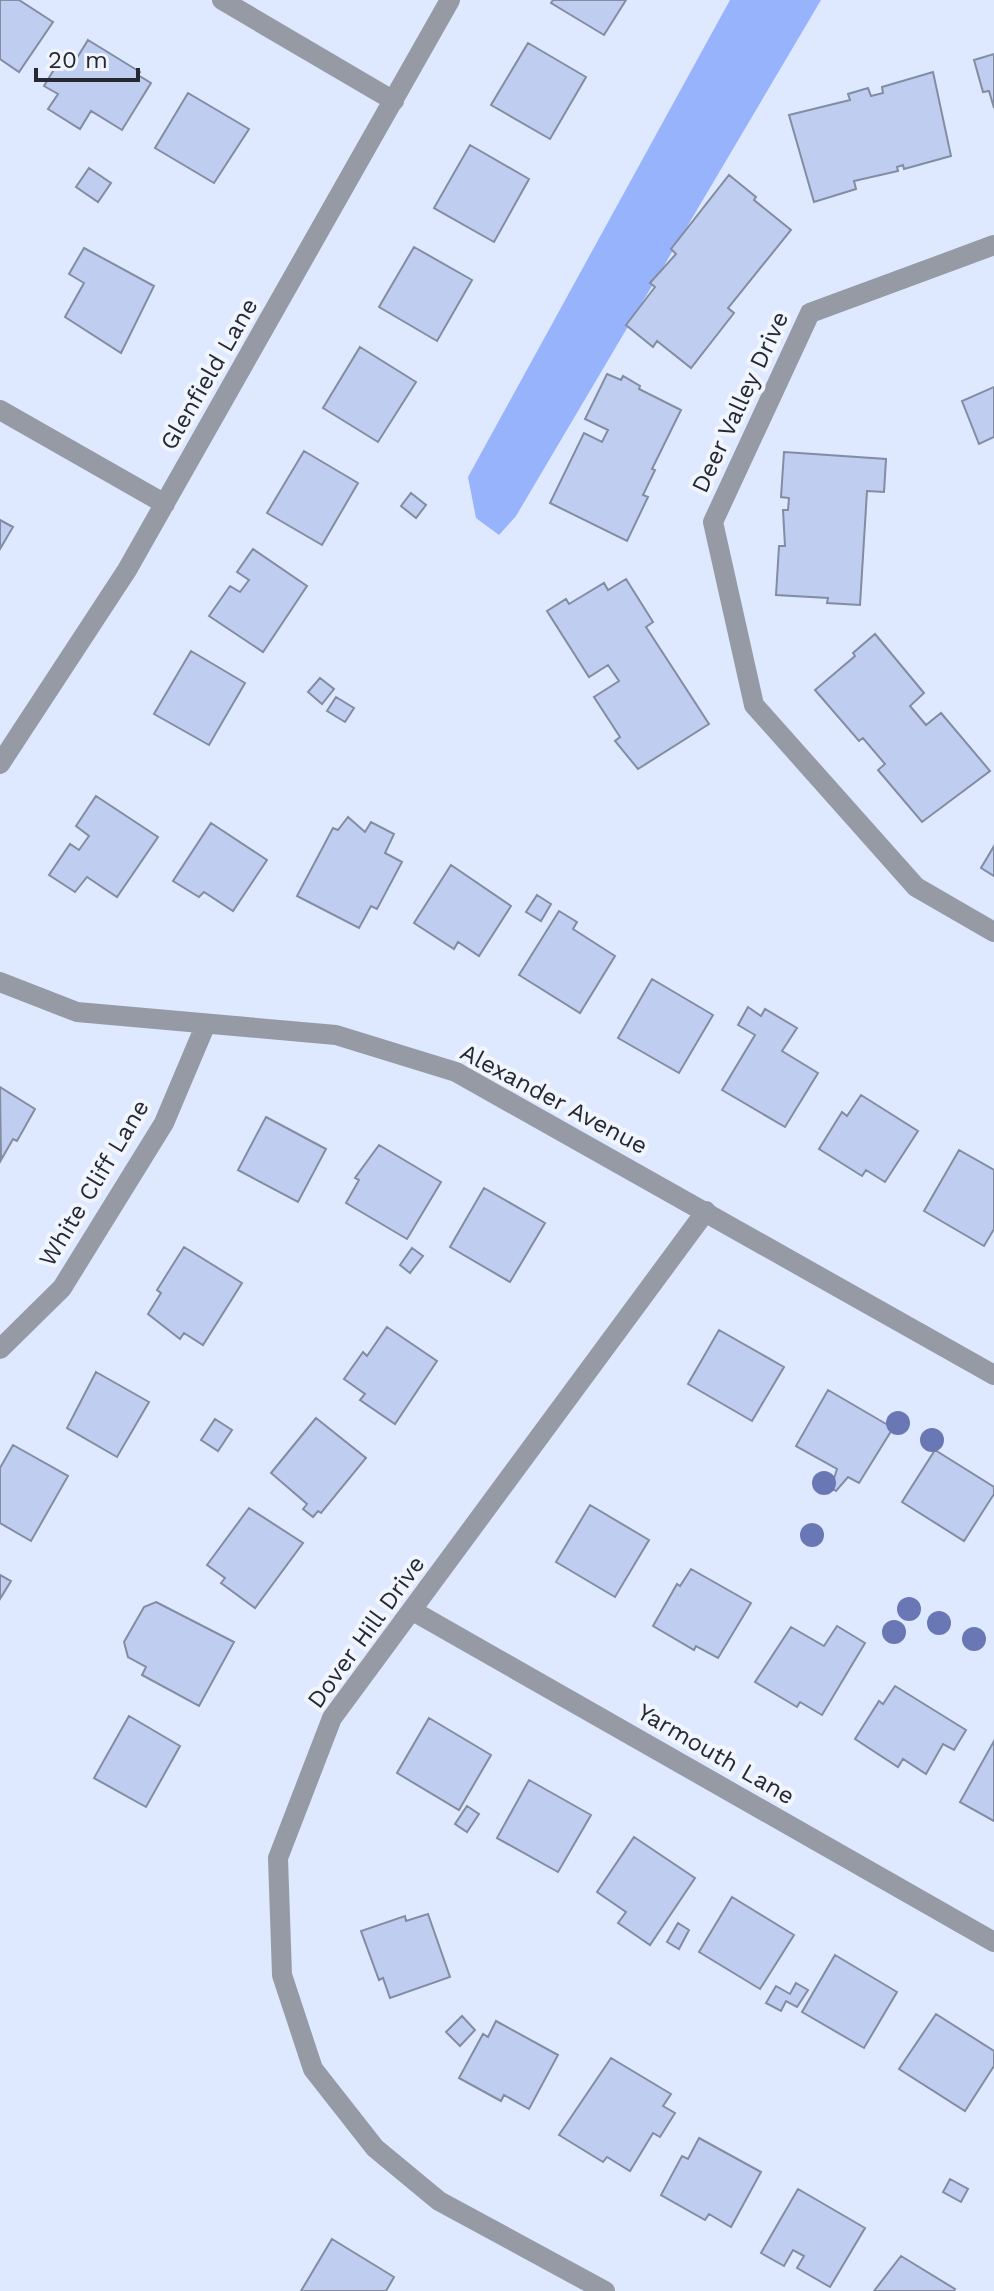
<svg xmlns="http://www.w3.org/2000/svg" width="994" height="2291" font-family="'Work Sans',sans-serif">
<rect width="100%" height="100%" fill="#dee8ff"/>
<path fill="#96b3fb" d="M730 0H821L516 516 499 535 476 518 468 477Z"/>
<path fill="#bfcef0" stroke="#838ca1" stroke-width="2" d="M0 0H19L53 22 19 72 0 59Z
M553 0H626L604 35 551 3Z
M88 40 140 72 138 75 151 83 122 130 91 111 80 129 48 109 58 94 44 86 61 58 72 66Z
M528 43 586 77 550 139 491 105Z
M994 54V108L989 91 983 92 974 60Z
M933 72 951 156 904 169 903 165 897 167 898 171 854 181 856 189 814 202 789 115 850 100 848 94 868 88 871 96 883 93 882 87Z
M188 93 249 129 214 183 155 148Z
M470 145 529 179 494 242 434 208Z
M89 168 111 183 98 202 76 187Z
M729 175 756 197 754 200 791 230 728 308 734 313 691 368 657 341 653 347 626 325 655 287 650 283 676 254 671 249Z
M414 247 472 280 437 341 379 307Z
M84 248 154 286 121 353 65 317 84 283 69 274Z
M360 347 416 382 378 442 323 408Z
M607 374 621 380 623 376 640 386 639 389 681 410 652 469 655 470 643 495 648 497 627 541 550 503 584 433 602 442 608 430 585 419Z
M994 387V437L979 444 962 401Z
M304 451 358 483 322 545 267 513Z
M784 452 886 459 884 492 867 491 860 605 827 603 828 598 776 595 779 546H785L783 510H788L789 498 781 497Z
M411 493 426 505 416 518 401 506Z
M0 520 13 527 0 549Z
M253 549 307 586 263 652 209 616 230 586 240 592 249 580 237 572Z
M626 579 653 622 646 627 709 724 638 769 615 741 620 737 594 697 619 681 608 665 589 677 547 611 566 599 569 604 604 583 608 590Z
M875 634 924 693 910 706 926 725 941 713 990 771 922 822 878 770 885 764 863 738 859 741 815 690 855 656 853 653Z
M191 651 245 683 209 745 154 714Z
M320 678 334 689 322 704 308 692Z
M336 697 354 708 345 722 327 711Z
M96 796 158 837 117 897 87 877 75 892 49 875 70 844 79 850 89 836 76 826Z
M348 817 365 832 371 822 394 834 385 853 402 862 377 909 371 906 359 928 297 896 333 828 338 830Z
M211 823 267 860 233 911 204 892 199 897 173 881Z
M994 846V876L981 868Z
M451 865 511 906 479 956 458 942 454 949 414 923Z
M537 895 551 904 541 921 526 912Z
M559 911 577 922 573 929 615 956 580 1013 519 975Z
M652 979 713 1015 679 1073 618 1038Z
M748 1007 761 1016 765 1009 797 1028 782 1051 818 1073 785 1127 722 1090 755 1035 738 1025Z
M0 1087 35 1109 17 1141 13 1139 1 1160Z
M861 1095 918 1131 885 1182 866 1170 862 1176 819 1149 842 1112 847 1116Z
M266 1117 326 1149 298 1202 238 1170Z
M379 1145 441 1182 407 1239 346 1203 359 1180 355 1178Z
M959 1150 994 1170V1229L984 1246 924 1211Z
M484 1188 545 1223 510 1282 450 1247Z
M184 1247 242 1283 203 1345 184 1333 180 1339 148 1314 161 1293 157 1290Z
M412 1248 423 1256 410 1273 400 1265Z
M387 1327 437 1361 395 1424 360 1400 365 1394 344 1379 363 1352 367 1356Z
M719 1330 784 1367 752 1421 688 1384Z
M96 1372 149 1402 117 1457 67 1428Z
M828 1390 893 1428 859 1483 848 1477 836 1491 831 1488 837 1469 796 1446Z
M316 1418 366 1458 321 1513 318 1511 313 1517 303 1509 307 1504 271 1473Z
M215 1419 232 1430 218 1451 201 1440Z
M13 1445 68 1476 31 1541 0 1523V1468Z
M935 1450 994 1487V1494L964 1541 902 1502Z
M590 1505 649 1540 615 1597 556 1562Z
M249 1508 303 1543 255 1608 221 1583 225 1578 207 1565Z
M691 1569 751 1603 718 1658 696 1646 694 1650 653 1626 677 1584 680 1586Z
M0 1575 11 1581 0 1599Z
M156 1602 234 1642 199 1706 142 1675 146 1667 128 1657 124 1642 144 1607Z
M837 1626 865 1643 822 1715 800 1702 797 1707 755 1682 791 1627 824 1646Z
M895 1686 966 1730 954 1750 943 1744 926 1774 903 1759 898 1767 855 1739 879 1701 883 1704Z
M129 1716 180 1746 146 1807 94 1778Z
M429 1718 491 1755 459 1810 397 1773Z
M994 1741V1821L960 1802Z
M529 1780 591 1815 558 1872 497 1838Z
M467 1806 479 1814 467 1832 455 1824Z
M634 1837 695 1878 650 1945 618 1923 626 1912 597 1892Z
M732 1897 794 1935 760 1989 699 1952Z
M428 1914 450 1977 390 1998 383 1978 379 1980 361 1931 405 1916 406 1921Z
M678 1923 689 1930 679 1949 667 1942Z
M835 1955 897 1992 864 2048 802 2012Z
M796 1983 808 1990 797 2007 786 2001 781 2011 766 2003 776 1986 790 1994Z
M936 2014 994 2051V2066L965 2111 899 2069Z
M462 2016 475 2030 460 2046 446 2032Z
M496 2021 558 2055 529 2109 504 2095 501 2101 459 2078 483 2034 488 2037Z
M611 2058 671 2094 663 2106 675 2113 660 2137 653 2133 630 2171 607 2157 603 2162 559 2135Z
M699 2138 761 2172 731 2227 709 2214 705 2220 661 2195 682 2156 688 2159Z
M950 2179 968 2189 961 2202 943 2192Z
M798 2189 865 2228 830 2287 797 2268 804 2256 793 2250 784 2266 761 2253Z
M332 2239 394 2277 386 2291H301Z
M901 2256 955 2289 954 2291H874Z"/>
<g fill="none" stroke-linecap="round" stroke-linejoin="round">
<path stroke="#969aa4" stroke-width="20" d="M222 0 394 101
M994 245 810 313 713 522 754 705 916 887 994 932
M0 410 165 504
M0 764 127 570 450 0
M0 982 77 1012 336 1035 456 1072 994 1375
M0 1349 62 1288 164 1123 205 1026
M413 1611 994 1942
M605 2291 439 2201 375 2148 313 2069 282 1975 278 1858 332 1718 706 1211"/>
</g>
<g fill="#6a77b5">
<circle cx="898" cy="1423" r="12"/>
<circle cx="932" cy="1440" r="12"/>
<circle cx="824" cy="1483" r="12"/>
<circle cx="812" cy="1535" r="12"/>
<circle cx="909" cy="1609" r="12"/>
<circle cx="939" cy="1623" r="12"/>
<circle cx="894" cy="1632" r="12"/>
<circle cx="974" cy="1639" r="12"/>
</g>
<g text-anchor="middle" stroke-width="8" stroke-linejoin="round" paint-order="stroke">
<g font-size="24" fill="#262932" stroke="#f1f5fe">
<text transform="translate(209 374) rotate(-60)" y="8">Glenfield Lane</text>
<text transform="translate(740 402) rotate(-65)" y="8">Deer Valley Drive</text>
<text transform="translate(554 1099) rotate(28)" y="8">Alexander Avenue</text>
<text transform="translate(94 1183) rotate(-59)" y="8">White Cliff Lane</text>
<text transform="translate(366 1632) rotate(-54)" y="8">Dover Hill Drive</text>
<text transform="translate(716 1754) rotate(30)" y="8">Yarmouth Lane</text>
</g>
</g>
<path d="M36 68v12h102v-12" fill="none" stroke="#262932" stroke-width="4"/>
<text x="48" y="68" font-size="24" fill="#262932" stroke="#f1f5fe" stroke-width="6" paint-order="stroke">20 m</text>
</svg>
